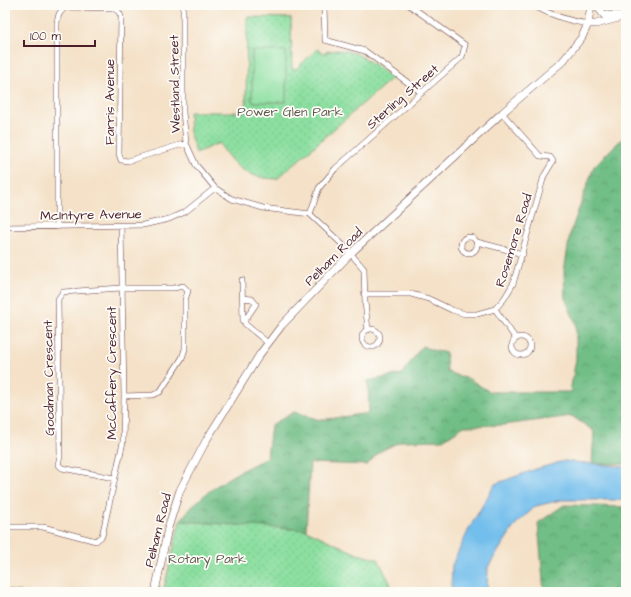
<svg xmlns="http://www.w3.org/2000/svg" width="631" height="597" font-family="'Architects Daughter',sans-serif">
<defs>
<pattern id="forest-crowns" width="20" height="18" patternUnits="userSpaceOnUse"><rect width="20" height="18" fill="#71be86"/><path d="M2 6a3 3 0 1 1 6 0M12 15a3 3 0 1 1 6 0" fill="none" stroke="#5f9a6e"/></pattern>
<pattern id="park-dots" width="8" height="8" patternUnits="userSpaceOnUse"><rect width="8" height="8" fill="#8cdfa0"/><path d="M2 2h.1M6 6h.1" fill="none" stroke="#7abf8a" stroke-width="1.8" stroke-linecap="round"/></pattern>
</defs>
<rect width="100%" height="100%" fill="#fdfcf7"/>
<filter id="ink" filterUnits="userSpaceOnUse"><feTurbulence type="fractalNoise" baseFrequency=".025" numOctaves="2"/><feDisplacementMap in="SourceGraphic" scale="8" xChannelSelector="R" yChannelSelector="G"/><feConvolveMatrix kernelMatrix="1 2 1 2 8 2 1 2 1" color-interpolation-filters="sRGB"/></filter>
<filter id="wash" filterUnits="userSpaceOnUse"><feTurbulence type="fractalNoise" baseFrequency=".012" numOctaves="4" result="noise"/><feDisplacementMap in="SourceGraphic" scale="16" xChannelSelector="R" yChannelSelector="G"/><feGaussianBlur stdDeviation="0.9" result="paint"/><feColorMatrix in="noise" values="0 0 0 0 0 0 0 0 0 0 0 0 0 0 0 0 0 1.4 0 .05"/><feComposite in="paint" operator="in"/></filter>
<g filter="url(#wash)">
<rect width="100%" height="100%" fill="#f4e1c7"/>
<path fill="url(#forest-crowns)" stroke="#5e6e58" d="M626 135V464H592L594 431 572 416 503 425 464 426 443 440 401 441 379 452 367 465 310 463 306 530 180 521C201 492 234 473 267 458L271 425 294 412 320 420 369 413 368 381 402 374 422 346 432 350 446 353 447 372 469 379 490 392H570L576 359V324L565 298 564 272 570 234 594 166Z
M564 505 626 507V592H544L538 523Z"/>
<path fill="url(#park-dots)" stroke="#6b7f66" d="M247 17 291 18 292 69H296L317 49 323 53C352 43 370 62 392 78L277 179C247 178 235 168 219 143L196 153 190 135 189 112H246Z
M180 521 306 530 357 554 378 559 390 583 392 592H163Z"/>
<path fill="#8cdfa0" stroke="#6b7f66" d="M252 51H286V102H252Z"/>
<path fill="#72beec" stroke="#5e6e8c" d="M564 461 626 467V500H561L536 506 515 525 488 567 487 592H451L452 565 470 527 495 484 536 469Z"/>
</g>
<g filter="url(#ink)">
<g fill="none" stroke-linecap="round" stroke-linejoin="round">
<defs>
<path id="minor" d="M183 5V112L186 143 196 165 215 188 232 199 263 208 310 214 345 247 364 269 365 302 368 330
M324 5 325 40 365 51 422 93
M532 5C551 15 567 21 588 24
M310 214 319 188 335 169 462 57 465 45 409 5
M5 227 143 225 169 219 185 212 215 188
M57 227V22L59 14 65 7 113 8 118 11 121 16 119 154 121 160 128 161 186 143
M461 245a8 8 0 1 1 16 0a8 8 0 1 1-16 0Z
M477 242 523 254
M242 280 243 321
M364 294H411L429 299 452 310 465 314H477L495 309 504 299 513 284 544 176 553 161 550 157 540 156 502 113
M243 298 252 299 256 304 245 320V324L268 343
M495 309 516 339
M362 338a9 9 0 1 1 18 0a9 9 0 1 1-18 0Z
M512 346a9 9 0 1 1 18 0a9 9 0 1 1-18 0Z
M114 478 62 468 58 464 60 457 58 299 63 292 121 288H174L183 286 188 291 185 300V349L182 358 160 392 153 395 124 396
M5 527H43L96 541 102 536 123 442 124 396 121 226
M5 590 43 592"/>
<path id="secondary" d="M596 5 604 15H618
M588 24H596L626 16
M155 592 168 528 180 490 207 439 260 354 282 325 351 253 502 113 563 61 582 37 588 24 591 5"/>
</defs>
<use href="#minor" stroke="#643c42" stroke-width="6"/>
<use href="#secondary" stroke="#643c42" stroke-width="8"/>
<use href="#minor" stroke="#fff" stroke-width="5"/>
<use href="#secondary" stroke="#fff" stroke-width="7"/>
</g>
</g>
<g text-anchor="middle" stroke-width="3.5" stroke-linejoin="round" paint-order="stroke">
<g font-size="13" fill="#4a1f2b" stroke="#fdfcf7">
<text transform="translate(174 84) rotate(-91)" y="5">Westland Street</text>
<text transform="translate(402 96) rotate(-41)" y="5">Sterling Street</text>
<text transform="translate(109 102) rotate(-90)" y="5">Farris Avenue</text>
<text transform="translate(91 214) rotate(-1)" y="5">McIntyre Avenue</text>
<text transform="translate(513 240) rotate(-73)" y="5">Rosemore Road</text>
<text transform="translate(333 256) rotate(-45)" y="5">Pelham Road</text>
<text transform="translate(111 373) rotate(-90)" y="5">McCaffery Crescent</text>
<text transform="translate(48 378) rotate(-91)" y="5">Goodman Crescent</text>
<text transform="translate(157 530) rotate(-76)" y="5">Pelham Road</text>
</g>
<g font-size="13" fill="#5e594e" stroke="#fdfcf7">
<text x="290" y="116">Power Glen Park</text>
<text x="207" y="563">Rotary Park</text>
</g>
</g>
<rect width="631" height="597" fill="none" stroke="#fdfcf7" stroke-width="20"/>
<path d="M24 40v6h71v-6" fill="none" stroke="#4a1f2b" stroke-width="2"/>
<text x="30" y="40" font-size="12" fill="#4a1f2b" stroke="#fdfcf7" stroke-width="3" paint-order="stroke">100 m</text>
</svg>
